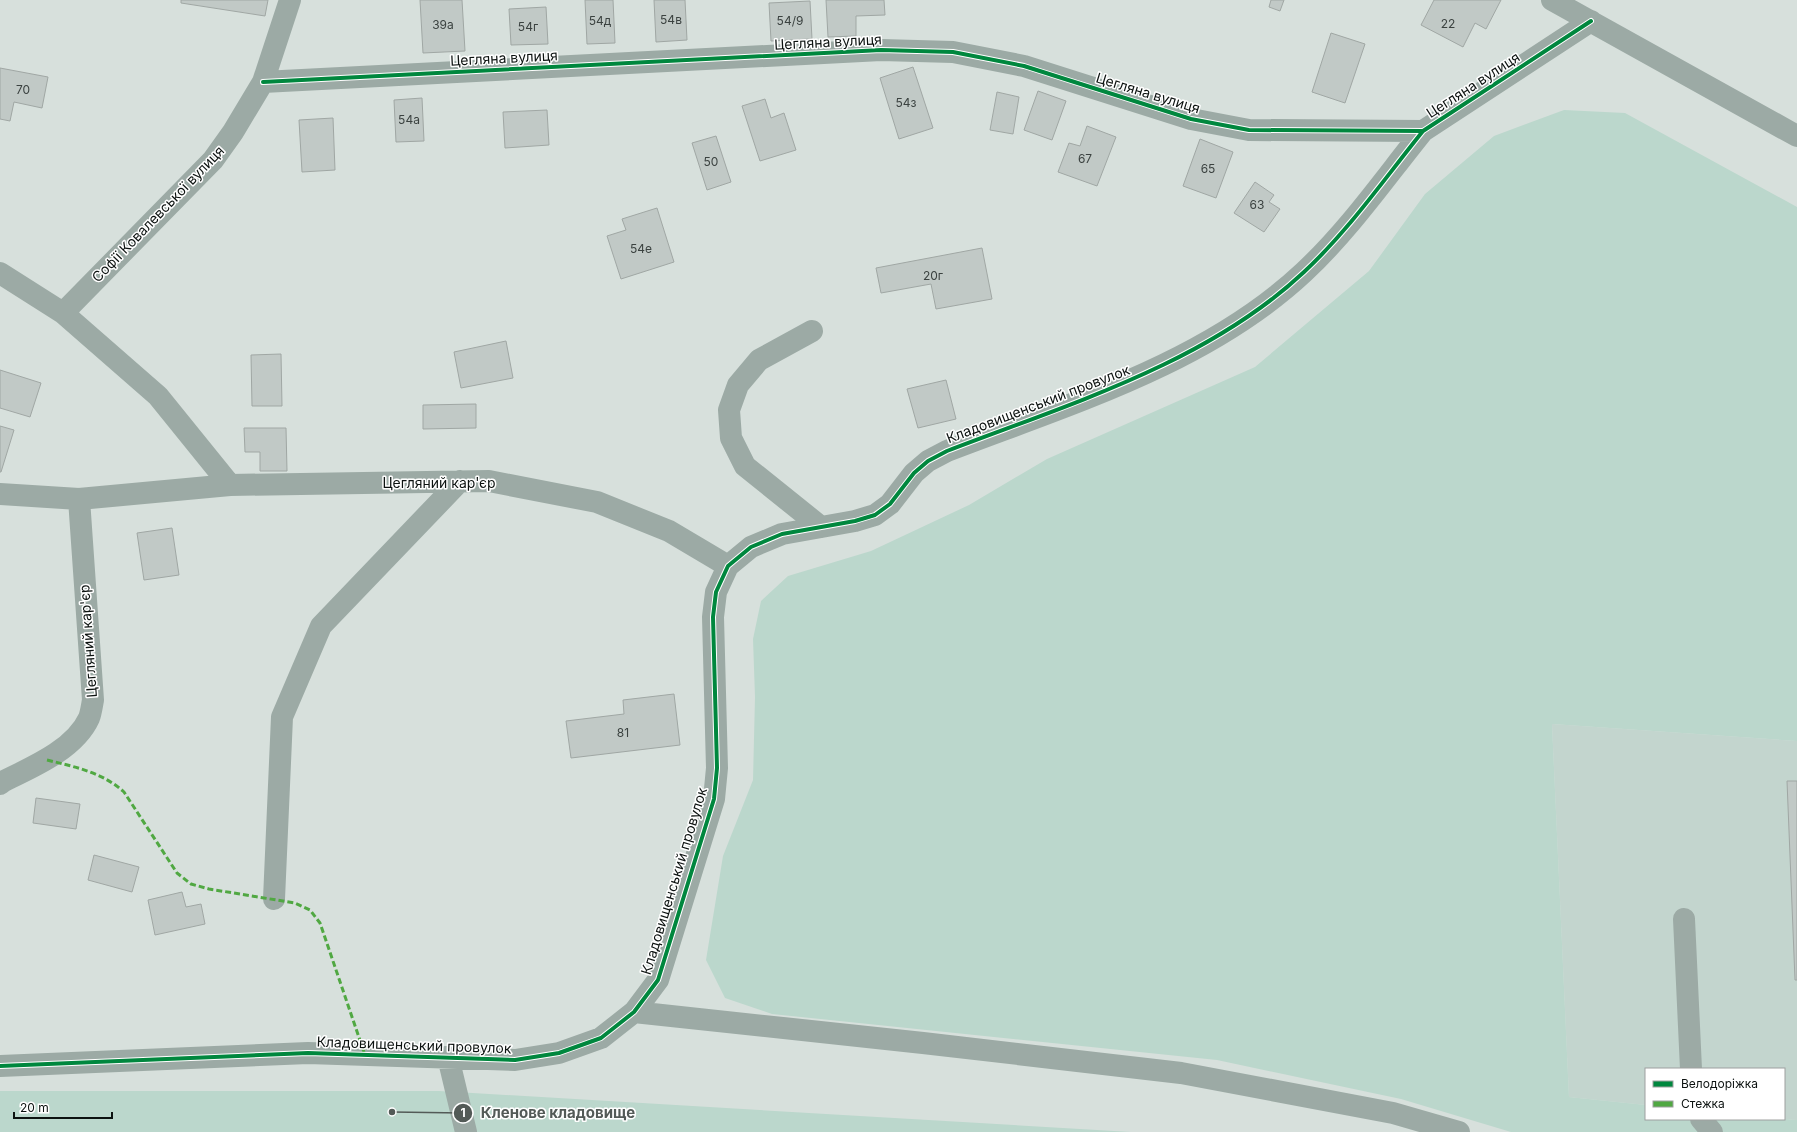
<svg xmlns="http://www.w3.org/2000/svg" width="1797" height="1132" font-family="Inter,sans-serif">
<rect width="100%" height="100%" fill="#d7e0dc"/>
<path fill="#c3d5ce" d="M1552 724 1797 741V1120L1784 1119V1069H1646V1105L1569 1097Z"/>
<path fill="#bbd7cc" d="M1564 110 1625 113 1797 207V741L1552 724 1569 1097 1646 1105V1119H1784L1797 1120V1132H1511L1401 1099 1217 1060 772 1014 725 998 706 960 723 856 753 780 755 697 753 639 761 601 788 576 871 551 969 505 1047 459 1255 367 1369 271 1425 194 1494 136Z
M0 1091H439L1131 1132H0Z"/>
<path fill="#c1c9c6" stroke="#a0a7a4" d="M181 0H268L265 16 181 3Z
M420 0H462L465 51 423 53Z
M585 0H613L615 43 587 44Z
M654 0H685L687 40 656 42Z
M826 0H884L885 15 856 16V36L828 37Z
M1271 0H1284L1280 11 1269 7Z
M1434 0H1501L1486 29 1475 23 1463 47 1421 25Z
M810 1 812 39 771 41 769 3Z
M546 7 548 44 511 45 509 9Z
M1331 33 1365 44 1345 103 1312 92Z
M913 67 933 128 899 139 880 78Z
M0 68 48 77 42 108 14 102 10 121 0 119Z
M1038 91 1066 101 1052 140 1024 130Z
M997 92 1019 97 1013 134 990 130Z
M422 98 424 141 396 142 394 100Z
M765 99 771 118 784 113 796 150 760 161 742 106Z
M547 110 549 145 505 148 503 112Z
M333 118 335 170 302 172 299 120Z
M1087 126 1116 137 1097 186 1058 172 1069 143 1080 146Z
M716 136 731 182 707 190 692 143Z
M1200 139 1233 152 1216 198 1183 186Z
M1255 182 1274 195 1269 202 1280 209 1264 232 1234 213Z
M657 208 674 262 621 279 607 236 626 230 622 219Z
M982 248 992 299 936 309 931 284 881 293 876 268Z
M506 341 513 378 461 388 454 352Z
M281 354 282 406H252L251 355Z
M0 370 41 383 30 417 0 408Z
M946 380 956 419 918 428 907 389Z
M476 404V428L423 429V405Z
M0 426 14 430 1 472H0Z
M244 428H286L287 471H260V452H245Z
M172 528 179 575 144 580 137 533Z
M674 694 680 745 571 758 566 721 624 714 623 700Z
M1787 781H1797V980H1795Z
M36 798 80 804 76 829 33 823Z
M94 855 139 867 132 892 88 880Z
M182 892 186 907 201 904 205 924 155 935 148 900Z"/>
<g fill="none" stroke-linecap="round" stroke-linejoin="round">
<path stroke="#9caaa5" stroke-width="22" d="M1552 0 1797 136
M263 82 881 50 953 52 1024 66 1191 119 1249 130 1423 131 1591 21
M0 273 63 313 158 396 230 485
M63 313 213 160 233 132 263 82 290 0
M812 331 759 360 738 385 729 410 731 438 745 466 821 527
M0 494 79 499 230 485 489 481 597 502 669 531 728 566
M0 784 4 781C33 767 75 749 89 718 91 713 92 705 93 700L79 499
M274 899 282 717 321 626 460 481
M1684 919 1691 1069
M634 1012 923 1043 1181 1073 1393 1113 1459 1132
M448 1057 466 1132
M0 1066 308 1053 515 1060 559 1053 601 1038 634 1012 658 980 714 799 717 768 713 617 716 592 728 566 751 547 782 534 855 521 875 515 890 504 914 473 928 461 947 451C1069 404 1207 363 1304 272 1349 230 1385 178 1423 131
M1701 1119 1712 1132"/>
<path stroke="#50a842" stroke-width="3" stroke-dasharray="6 3" stroke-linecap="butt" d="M47 760C75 767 102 772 124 792L177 873 191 884 209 889 295 903 310 910 320 923 365 1055"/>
<defs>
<path id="cycleway" d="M263 82 881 50 953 52 1024 66 1191 119 1249 130 1423 131 1591 21
M0 1066 308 1053 515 1060 559 1053 601 1038 634 1012 658 980 714 799 717 768 713 617 716 592 728 566 751 547 782 534 855 521 875 515 890 504 914 473 928 461 947 451C1069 404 1207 363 1304 272 1349 230 1385 178 1423 131"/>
</defs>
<use href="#cycleway" stroke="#fff" stroke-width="6"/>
<use href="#cycleway" stroke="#00873e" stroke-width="4"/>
</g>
<g text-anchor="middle" stroke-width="3" stroke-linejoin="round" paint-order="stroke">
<g font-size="12" fill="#3b4240">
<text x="671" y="24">54в</text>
<text x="600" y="25">54д</text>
<text x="790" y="25">54/9</text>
<text x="1448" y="28">22</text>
<text x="443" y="29">39а</text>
<text x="528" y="31">54г</text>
<text x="23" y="94">70</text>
<text x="906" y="107">54з</text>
<text x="409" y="124">54а</text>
<text x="1085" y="163">67</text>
<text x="711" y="166">50</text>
<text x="1208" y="173">65</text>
<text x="1257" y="209">63</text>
<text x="641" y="253">54е</text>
<text x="933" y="280">20г</text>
<text x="623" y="737">81</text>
</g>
<g font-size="14" fill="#0c1210" stroke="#fff">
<text transform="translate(828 42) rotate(-3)" y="5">Цегляна вулиця</text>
<text transform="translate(504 58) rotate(-3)" y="5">Цегляна вулиця</text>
<text transform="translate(1473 85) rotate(-33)" y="5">Цегляна вулиця</text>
<text transform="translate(1148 93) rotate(17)" y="5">Цегляна вулиця</text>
<text transform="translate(158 214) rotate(-46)" y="5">Софії Ковалевської вулиця</text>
<text transform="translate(1038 404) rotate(-21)" y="5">Кладовищенський провулок</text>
<text x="439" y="488">Цегляний кар'єр</text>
<text transform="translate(88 641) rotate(-94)" y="5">Цегляний кар'єр</text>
<text transform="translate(674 881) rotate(-73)" y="5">Кладовищенський провулок</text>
<text transform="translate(414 1045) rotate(2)" y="5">Кладовищенський провулок</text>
</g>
</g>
<path fill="none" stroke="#535a57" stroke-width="1.5" d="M392 1112L463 1113"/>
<g fill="#535a57" stroke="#fff" stroke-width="1.5">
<circle cx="392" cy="1112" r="4"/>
<circle cx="463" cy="1113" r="10"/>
</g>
<g font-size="12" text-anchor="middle" font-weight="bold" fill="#fff">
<text x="463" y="1117">1</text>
</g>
<g font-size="15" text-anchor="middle" font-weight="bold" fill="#535a57" stroke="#fff" stroke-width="3" stroke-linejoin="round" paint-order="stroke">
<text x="558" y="1118">Кленове кладовище</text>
</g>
<rect x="1645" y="1068" width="140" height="52" fill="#ffffff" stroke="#9ea09f"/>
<rect x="1653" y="1081" width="20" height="6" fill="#00873e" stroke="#9ea09f"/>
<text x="1681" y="1088" font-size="12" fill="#0c1210">Велодоріжка</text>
<rect x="1653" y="1101" width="20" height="6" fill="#50a842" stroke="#9ea09f"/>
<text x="1681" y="1108" font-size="12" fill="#0c1210">Стежка</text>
<path d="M14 1112v6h98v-6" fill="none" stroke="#0c1210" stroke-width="2"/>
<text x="20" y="1112" font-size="12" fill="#0c1210" stroke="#ffffff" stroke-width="3" paint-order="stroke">20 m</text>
</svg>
